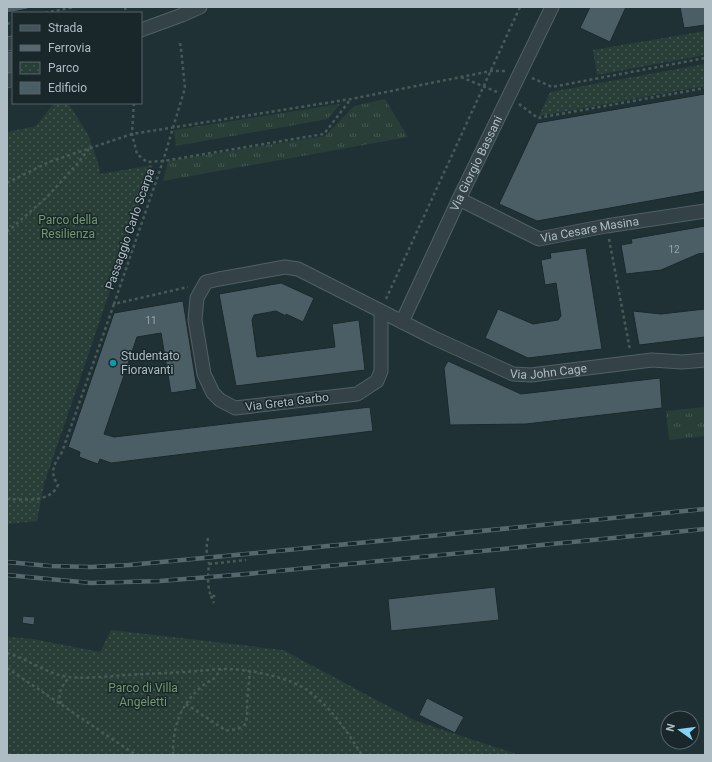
<svg xmlns="http://www.w3.org/2000/svg" width="712" height="762" font-family="Roboto,sans-serif">
<defs>
<pattern id="grass-tufts" width="24" height="20" patternUnits="userSpaceOnUse"><rect width="24" height="20" fill="#283e37"/><path d="M3 7l-1-3M5 7V3M7 7l1-3M15 17l-1-3M17 17v-4M19 17l1-3" fill="none" stroke="#455852"/></pattern>
<pattern id="park-dots" width="8" height="8" patternUnits="userSpaceOnUse"><rect width="8" height="8" fill="#283e37"/><path d="M2 2h.1M6 6h.1" fill="none" stroke="#455852" stroke-width="1.8" stroke-linecap="round"/></pattern>
</defs>
<rect width="100%" height="100%" fill="#203136"/>
<path fill="url(#grass-tufts)" d="M385 99 408 137 163 181 168 161 325 136 354 106Z
M340 104 328 119 176 146 174 130Z
M705 407V436L669 440 666 411Z"/>
<path fill="url(#park-dots)" d="M705 31V55L597 75 593 50Z
M705 64V86L539 116 550 92Z
M54 103H68L88 134 99 166 100 174 153 165 44 484 37 521 7 524V132L36 126Z
M111 630 283 650 416 721 519 755H7V637L33 639 100 652Z"/>
<path fill="#4c5e65" stroke="#1b292d" d="M7 7H28V9L7 13Z
M590 7H626L610 42 580 28Z
M680 7H705V25L684 28Z
M705 94V191L537 221 499 204 537 123Z
M705 226V253L698 254 661 270 626 274 621 245 632 243 631 239Z
M586 248 602 349 528 358 485 338 498 309 533 324 558 320 561 316 556 283 545 285 541 260 551 258 550 253Z
M281 283 314 298 303 322 286 314V316L276 311 254 315 252 320 257 357 335 347 332 324 359 320 365 370 236 386 219 294Z
M183 301 197 389 171 393 161 333 137 337 104 434 114 437 370 407 373 431 111 463 100 459 98 464 79 457 80 452 68 447 114 313Z
M705 309V337L639 345 633 311 661 314Z
M448 361 521 394 660 378 662 408 526 424 450 425 444 368Z
M495 587 499 620 391 631 388 599Z
M23 616 35 617 34 625 22 623Z
M427 698 464 717 455 733 419 715Z"/>
<g fill="none" stroke-linecap="round" stroke-linejoin="round">
<defs>
<g id="minor">
<path d="M141 30 182 15 200 7"/>
<path d="M7 44 13 43"/>
<path d="M7 81 13 79"/>
<path id="s1" d="M459 199 539 239 606 226 705 211"/>
<path id="s2" d="M381 311V371L377 381 357 394 235 408 220 400 213 393 204 374 195 320 197 298 206 282 219 279 285 267 298 269 434 338 513 374 531 375 652 360 682 362 705 360"/>
<path id="s3" d="M402 322 459 199 552 7"/>
</g>
<path id="secondary" d="M7 63 13 62"/>
</defs>
<use href="#minor" stroke="#516064" stroke-width="15"/>
<use href="#secondary" stroke="#516064" stroke-width="21"/>
<path stroke="#465b56" stroke-width="2.5" stroke-dasharray="3 3" stroke-linecap="butt" d="M125 7 126 13
M45 13 75 7
M7 24 13 22
M180 43 181 49 185 88 163 161 114 304 188 287
M461 77 497 92
M532 78 552 87 705 58
M134 103 132 134 137 154 147 162 163 161 324 134 350 100
M519 104 538 118 705 88
M7 183 49 162 132 134 351 99 491 71H507
M7 232 47 197 77 164 89 149
M609 239 630 350
M386 299 520 7
M7 499C24 499 49 504 58 485 49 472 54 464 62 452L114 304
M208 538C207 543 206 548 207 554 208 557 209 561 209 564 208 574 207 586 211 596H218
M209 564 246 560
M211 596 214 603
M7 653C28 659 47 674 69 677 88 679 108 676 127 675 146 674 165 673 184 672 196 671 208 670 220 669 243 668 283 676 302 687 308 690 312 694 317 698 336 714 349 735 362 755
M7 668 136 755
M61 704C57 693 62 685 70 677
M186 704 225 730C230 731 242 729 245 724 248 718 247 709 247 702 248 692 249 681 250 671
M173 755C173 727 179 707 200 688 204 684 208 682 213 679 216 677 218 673 221 669"/>
<use href="#minor" stroke="#344247" stroke-width="13"/>
<use href="#secondary" stroke="#42535a" stroke-width="19"/>
<defs>
<path id="rail" d="M7 562 50 566 91 567 129 565 246 554 705 509
M7 575 91 583 160 581 247 574 705 529"/>
</defs>
<use href="#rail" stroke="#56686e" stroke-width="4.5"/>
<use href="#rail" stroke="#19272b" stroke-width="3" stroke-dasharray="9" stroke-linecap="butt"/>
</g>
<circle fill="#0f9aa8" stroke="#19272b" stroke-width="1.5" cx="113" cy="363" r="4"/>
<g text-anchor="middle" stroke-width="3" stroke-linejoin="round" paint-order="stroke">
<g font-size="10" fill="#96a5ac">
<text x="674" y="253">12</text>
<text x="151" y="324">11</text>
</g>
<g font-size="12" fill="#aebdc3" stroke="#19272b">
<text dy="4" stroke="none"><textPath href="#s3" startOffset="175">Via Giorgio Bassani</textPath></text>
<text transform="translate(130 229) rotate(-71)" y="4">Passaggio Carlo Scarpa</text>
<text dy="4" stroke="none"><textPath href="#s1" startOffset="141">Via Cesare Masina</textPath></text>
<text dy="4" stroke="none"><textPath href="#s2" startOffset="729">Via John Cage</textPath></text>
<text transform="translate(287 402) rotate(-7)" y="4">Via Greta Garbo</text>
</g>
<g font-size="12" fill="#72986f" stroke="#19272b">
<text x="68" y="224">Parco della<tspan x="68" dy="14">Resilienza</tspan></text>
<text x="143" y="692">Parco di Villa<tspan x="143" dy="14">Angeletti</tspan></text>
</g>
<g font-size="12" fill="#aebdc3" stroke="#19272b" text-anchor="start">
<text x="121" y="360">Studentato<tspan x="121" dy="14">Fioravanti</tspan></text>
</g>
</g>
<rect width="712" height="762" fill="none" stroke="#aebdc3" stroke-width="16"/>
<rect x="12" y="12" width="130" height="92" fill="#19272b" stroke="#556368"/>
<rect x="20" y="25" width="20" height="6" fill="#42535a" stroke="#556368"/>
<text x="48" y="32" font-size="12" fill="#aebdc3">Strada</text>
<rect x="20" y="45" width="20" height="6" fill="#56686e" stroke="#556368"/>
<text x="48" y="52" font-size="12" fill="#aebdc3">Ferrovia</text>
<rect x="20" y="62" width="20" height="12" fill="url(#park-dots)" stroke="#556368"/>
<text x="48" y="72" font-size="12" fill="#aebdc3">Parco</text>
<rect x="20" y="82" width="20" height="12" fill="#4c5e65" stroke="#556368"/>
<text x="48" y="92" font-size="12" fill="#aebdc3">Edificio</text>
<g transform="translate(680 730) rotate(284)"><circle r="19" fill="#19272b" stroke="#556368"/>
<path d="M0-3L7 15L0 10L-7 15Z" fill="#83d4f4"/>
<text y="-6" font-size="11" font-weight="bold" text-anchor="middle" fill="#aebdc3">N</text>
</g>
</svg>
